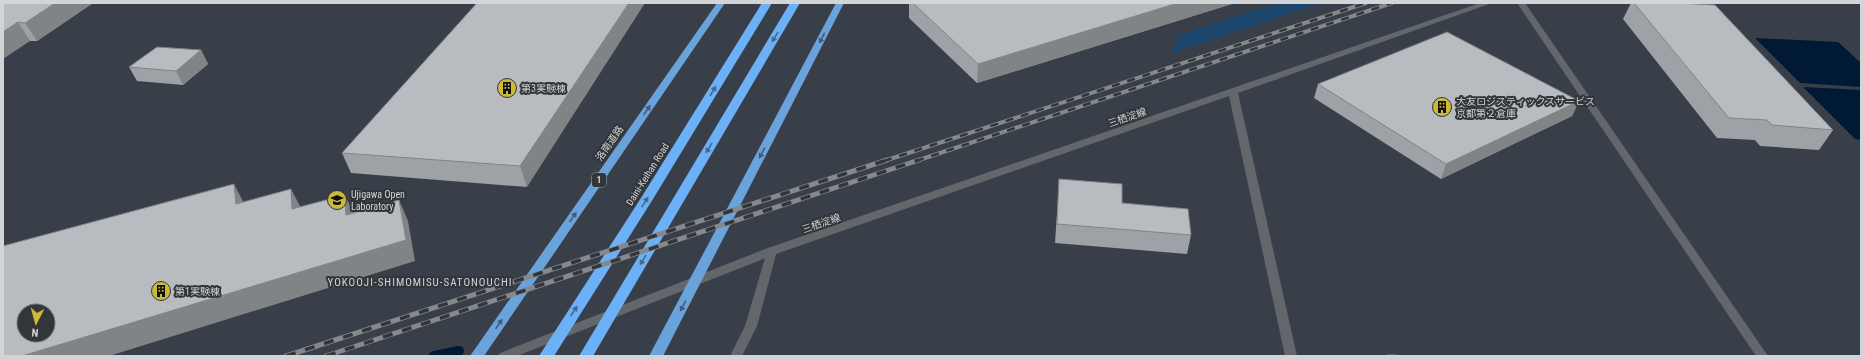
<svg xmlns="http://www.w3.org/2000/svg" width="1864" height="359" font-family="'Roboto Condensed','Noto Sans JP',sans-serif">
<rect width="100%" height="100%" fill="#323539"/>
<path fill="#383f48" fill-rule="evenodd" d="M3 3H1861V356H3ZM24 311H48V335H24Z"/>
<path fill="#1e476e" d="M1277 3H1322L1172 53 1178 35Z"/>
<path fill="#001a36" d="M1755 38 1838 42 1861 63V87L1800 83Z
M1803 87 1861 90V140L1855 139Z"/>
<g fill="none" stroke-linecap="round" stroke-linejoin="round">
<path stroke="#001a36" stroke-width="10" d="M434 356 459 351"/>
<path fill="#63676b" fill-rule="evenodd" d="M1517 3H1525L1768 356H1756Z
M772 247 776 248 777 251 757 326 742 356H730L745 326 767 251 768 248Z"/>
<path fill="#63676b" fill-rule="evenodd" d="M1480 3H1492L1238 93 1297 356H1285L1229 96 776 254 517 356H498L500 353 768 248Z"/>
<path fill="#6aa2db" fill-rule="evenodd" d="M717 3H725L484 356H470Z
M836 3H844L663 356H649Z"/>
<path fill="#6cb1f7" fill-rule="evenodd" d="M762 3H772L653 199 554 356H539L641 198Z
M790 3H800L593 356H579Z"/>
<defs>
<path id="rail-far1" d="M884 161 1366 3
M916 161 1392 3"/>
<path id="rail" d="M286 356 887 160
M326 356 919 160"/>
</defs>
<use href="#rail-far1" stroke="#86898c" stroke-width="4"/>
<use href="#rail" stroke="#86898c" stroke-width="5"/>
<use href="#rail-far1" stroke="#323539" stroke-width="2.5" stroke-dasharray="8" stroke-linecap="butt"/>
<use href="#rail" stroke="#323539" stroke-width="3.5" stroke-dasharray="10" stroke-linecap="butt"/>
</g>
<path fill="#9ea2a6" d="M3 3H93L37 41H30Z
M477 3 527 187 351 173 342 153Z
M909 3H1235L977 83 909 18Z
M1631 3H1677L1833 130 1819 150 1760 146 1755 140 1717 138 1623 19Z
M201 50 208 64 183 85 137 81 129 67Z
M1318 84 1579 101 1572 116 1441 179 1314 98Z
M1059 179 1191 235 1187 254 1055 243 1058 198Z"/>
<path fill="#818487" d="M55 3H93L37 41 25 23Z
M629 3H645L527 187 520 166Z
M1178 3H1235L977 83 978 64Z
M18 22 30 41 3 59V32Z
M201 50 208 64 183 85 176 71Z
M1579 101 1572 116 1441 179 1446 164Z
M234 184 245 205 236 204Z
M291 189 302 210 292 209Z
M345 195 355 216 346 215Z
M399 200 408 221 415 261 109 356H22Z"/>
<path fill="#b8bcc1" stroke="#818487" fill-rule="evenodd" d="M3 3H55L25 23 18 22 3 32Z
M477 3H629L520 166 342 153Z
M913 3H1178L978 64Z
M1634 3H1677L1715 5 1833 130 1772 125 1767 120 1729 118Z
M1447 32 1579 101 1446 164 1318 84Z
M157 47 201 50 176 71 129 67Z
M1059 179 1122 184V203L1188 209 1191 235 1057 224Z
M234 184 236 204 291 189 292 209 345 195 346 215 399 200 406 240 22 356H3V246ZM24 311H48V335H24Z
M1387 355H1395L1403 356H1386Z"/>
<defs><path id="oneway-solid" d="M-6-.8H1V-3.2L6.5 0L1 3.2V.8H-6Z"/></defs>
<g fill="#496785">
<use href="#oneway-solid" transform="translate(775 37) rotate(121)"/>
<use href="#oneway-solid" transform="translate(713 91) rotate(-59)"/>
<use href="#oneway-solid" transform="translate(709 148) rotate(121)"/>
<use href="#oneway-solid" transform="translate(645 202) rotate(-58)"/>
<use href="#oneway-solid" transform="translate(643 260) rotate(121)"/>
<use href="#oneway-solid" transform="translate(574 311) rotate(-57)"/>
</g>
<g fill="#465b72">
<use href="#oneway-solid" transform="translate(822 38) rotate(117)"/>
<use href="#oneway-solid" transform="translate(647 110) rotate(-55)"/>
<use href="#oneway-solid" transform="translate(762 153) rotate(117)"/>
<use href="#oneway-solid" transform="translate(573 217) rotate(-55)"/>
<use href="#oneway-solid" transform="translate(683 306) rotate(118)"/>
<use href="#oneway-solid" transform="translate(499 324) rotate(-55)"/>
</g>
<defs>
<symbol id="building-disc" viewBox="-11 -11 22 22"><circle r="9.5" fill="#cdb938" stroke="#323539"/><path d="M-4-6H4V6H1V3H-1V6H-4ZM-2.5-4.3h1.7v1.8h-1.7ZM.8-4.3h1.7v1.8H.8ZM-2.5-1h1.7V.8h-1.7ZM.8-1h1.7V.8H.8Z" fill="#111"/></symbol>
<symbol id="university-disc" viewBox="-11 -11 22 22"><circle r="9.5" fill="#cdb938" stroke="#323539"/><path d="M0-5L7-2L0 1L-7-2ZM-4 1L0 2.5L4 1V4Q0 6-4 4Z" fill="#111"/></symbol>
</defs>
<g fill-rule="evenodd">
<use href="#building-disc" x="496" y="77" width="22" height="22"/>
<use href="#building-disc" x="1431" y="96" width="22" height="22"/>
<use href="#university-disc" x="326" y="189" width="22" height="22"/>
<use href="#building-disc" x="150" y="280" width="22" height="22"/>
</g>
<g text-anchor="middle" stroke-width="4" stroke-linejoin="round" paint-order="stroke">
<rect fill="#323539" stroke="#a2a4a7" stroke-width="1" x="592" y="173" width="14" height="14" rx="3"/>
<g font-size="9" font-weight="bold" fill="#d2d4d6">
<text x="599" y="183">1</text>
</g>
<g font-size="10" fill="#d2d4d6" stroke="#323539" text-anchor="start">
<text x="521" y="92">第3実験棟</text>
<text x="1456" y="105">大友ロジスティックスサービス<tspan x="1456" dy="12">京都第２倉庫</tspan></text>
<text x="351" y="198">Ujigawa Open<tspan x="351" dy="12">Laboratory</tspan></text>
<text x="175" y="295">第1実験棟</text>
</g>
<g font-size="10" fill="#d2d4d6" stroke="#323539">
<text transform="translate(1127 117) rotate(-19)" y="4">三栖淀線</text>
<text transform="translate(609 143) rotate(-55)" y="4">洛南道路</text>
<text transform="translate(647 174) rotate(-58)" y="4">Daini-Keihan Road</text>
<text transform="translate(821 223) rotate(-19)" y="4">三栖淀線</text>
</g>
<g font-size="11" letter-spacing="1" fill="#d2d4d6" stroke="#323539">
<text x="420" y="286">YOKOOJI-SHIMOMISU-SATONOUCHI</text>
</g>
</g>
<rect width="1864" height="359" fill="none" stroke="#d2d4d6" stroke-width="8"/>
<g transform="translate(36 323) rotate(186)"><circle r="19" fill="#323539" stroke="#727578"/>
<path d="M0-3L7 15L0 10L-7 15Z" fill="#cdb938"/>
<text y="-6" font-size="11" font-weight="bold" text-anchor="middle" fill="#d2d4d6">N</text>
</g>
</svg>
